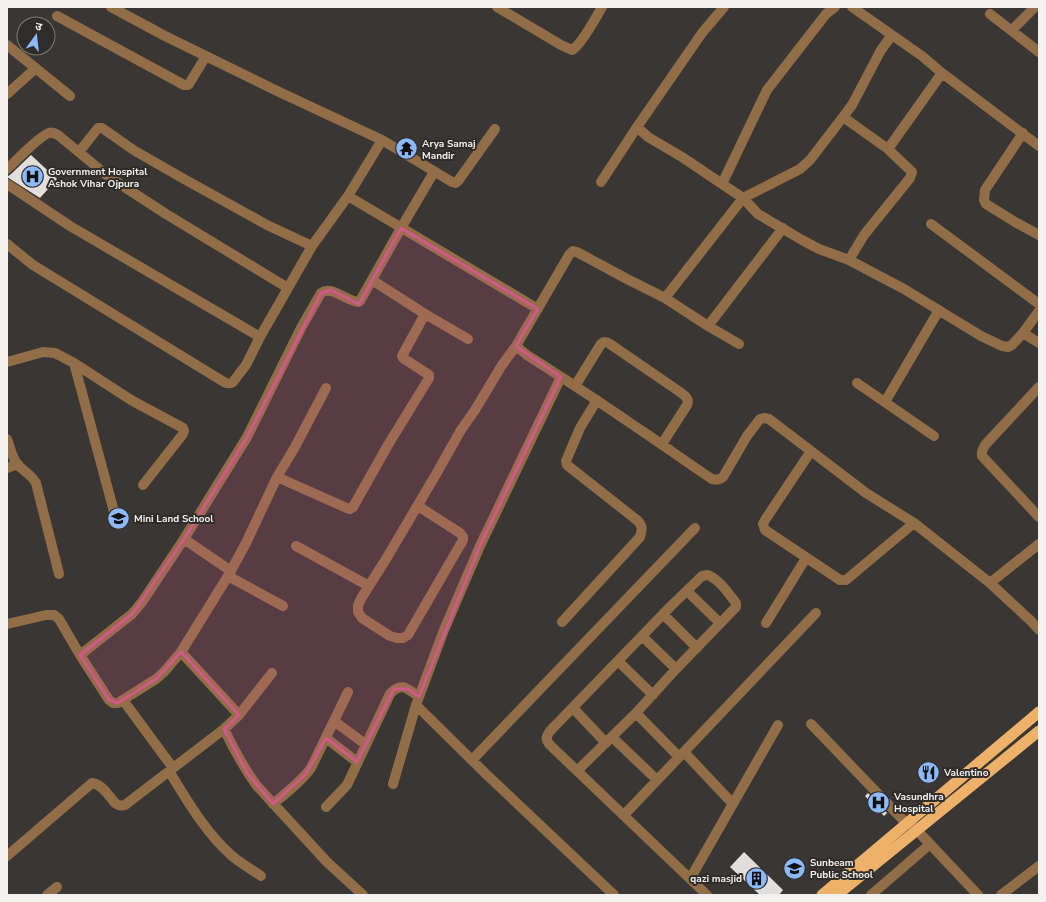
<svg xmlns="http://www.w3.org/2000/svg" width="1046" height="902" font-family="'Nunito Sans','Noto Sans Devanagari',sans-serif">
<rect width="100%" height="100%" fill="#393633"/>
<path fill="#e2dedb" d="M31 155 57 179 40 198 7 177 11 174Z
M868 793 887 813 884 816 865 796Z
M744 852 783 890 779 895H760L730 867Z"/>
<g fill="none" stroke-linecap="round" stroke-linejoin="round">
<path stroke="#916e47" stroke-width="10" d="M111 7 165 36 275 90 382 140 452 182 456 183 458 181 495 129
M497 7 561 45 572 50C580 46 597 16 602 7
M990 14 1039 52
M57 16 184 85H188L189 84 206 56
M1012 30 1035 7
M892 35 922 56 942 73 1039 146
M7 45 70 96
M7 94 36 68
M843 117 852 105 881 50 892 35 852 7
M637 127 648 137 682 157 743 198 758 214 802 240 819 249 849 260 904 289 981 336 1002 346 1008 347 1012 345 1023 333 1039 343
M1023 133 985 190 984 200 986 204 1015 222 1039 235
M888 149 942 73
M79 152 98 128H102L135 151 184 179 267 225 312 246
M7 169C16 161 39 136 49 133 52 132 54 133 58 135L109 177 166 214 288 288
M601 182 637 127 702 33 724 7
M7 184 70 226 260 337
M722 184 767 90 826 14 835 7
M348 196 538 309
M931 224 1039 304
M7 244 33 265 224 382C228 384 230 384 233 382L246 365 260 337 312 246 348 196 382 140
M372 280 425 314 468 339
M665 298 708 326 739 344
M708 326 783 228
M1023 333 1039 311
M516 346 569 255 573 251 577 252 627 279 665 298 743 198 800 169 810 160 843 117 888 149 908 168 912 172 910 178 864 235 849 260
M7 362 43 352 55 353 74 363
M857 383 934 436
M575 386 601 344C604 341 607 342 610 344L680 392C685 396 690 399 687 405L662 444
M1039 387 985 445C983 449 981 451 982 456L1039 517
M885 402 939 310
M7 439C10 447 12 457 17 464 23 471 31 474 36 483L59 574
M811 451 765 520 763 524 765 530 840 580H846L914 523
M7 468 18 464
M277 477 349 509H350L353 507 388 445 429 378V375L403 358 402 356 425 314
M418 506 460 533 463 537V540L408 635 403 638H397L390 636 362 618 358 612V605L362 597 386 559 435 476 461 430 475 410 502 365 516 346 527 355C563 378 600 402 636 427 662 444 686 462 712 479 717 480 719 480 723 477L747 436 760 419 764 418 769 419 866 493 914 523 990 583 1031 621 1039 630
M116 519 74 363 131 400 183 428 184 431 183 434 143 485
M184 539 231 571
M296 546 369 586
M228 576 283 606
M990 583 1039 544
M687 591 720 623
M663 614 697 648
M562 622 640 537C642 530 643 527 638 521L567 465 566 461 580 428 597 400
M766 623 806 558
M7 624 46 615H54L59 619 80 655 109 700 113 703H118L156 679 164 672 181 652 228 576 246 543 277 477 295 447 326 388
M642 636 676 669
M181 652 239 715
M80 655 132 614 142 602 184 539 247 437 301 328 321 293C332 285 346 301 358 302L360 301 401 228 434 172
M618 661 653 695
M123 700 173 768
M416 705 487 775 614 895
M573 708 606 743
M334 721 365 744
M811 724 906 823
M224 729C234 750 243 767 257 786L327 862 363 895
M612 737 657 780
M326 738 357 762
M684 752 733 804
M679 757 636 713 676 669 736 607V603C728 593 720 580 708 575L702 576 671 606 550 731C546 737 545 739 550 745L707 895
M472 760 695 528
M169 771C187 800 205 832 231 855 240 863 251 869 261 876
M577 771 636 713
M393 784 416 705 444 630 480 546 561 377
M273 804C286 793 301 782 311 768L348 692
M326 807 347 785 390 694C401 681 408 689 419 697
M624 815 816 613
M7 856 92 783C102 784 109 796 115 803 119 806 121 806 125 805L224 729 239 715 272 673
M690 879 778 725
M47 895 57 887
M871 895 929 845
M1001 895 1039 866"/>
<path stroke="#916e47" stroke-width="10" d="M912 825 978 895"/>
<path stroke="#eeb16a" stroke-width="11" d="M822 895 1039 712
M837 895 1039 731"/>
</g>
<path fill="#d05987" fill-opacity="0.2" stroke="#d05987" stroke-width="3" stroke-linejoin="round" d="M401 228 538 309 516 346 561 377 480 546 419 697 408 689H394L357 762 326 738 306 774 273 804 247 773 224 729 239 715 181 652 156 679 118 703 109 700 80 655 132 614 184 539 247 437 321 293 331 290 359 304Z"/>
<defs>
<symbol id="temple-disc" viewBox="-11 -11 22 22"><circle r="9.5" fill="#8bb9fc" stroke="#2f2c29"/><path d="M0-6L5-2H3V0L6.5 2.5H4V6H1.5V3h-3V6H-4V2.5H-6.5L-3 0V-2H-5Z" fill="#111"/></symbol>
<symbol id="hospital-disc" viewBox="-11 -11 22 22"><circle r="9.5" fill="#8bb9fc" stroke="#2f2c29"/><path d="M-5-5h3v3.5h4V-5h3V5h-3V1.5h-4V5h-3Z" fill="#111"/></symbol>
<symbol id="school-disc" viewBox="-11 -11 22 22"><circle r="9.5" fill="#8bb9fc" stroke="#2f2c29"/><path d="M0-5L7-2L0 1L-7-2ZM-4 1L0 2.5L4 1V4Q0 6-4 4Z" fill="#111"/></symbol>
<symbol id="restaurant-disc" viewBox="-11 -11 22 22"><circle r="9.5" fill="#8bb9fc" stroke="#2f2c29"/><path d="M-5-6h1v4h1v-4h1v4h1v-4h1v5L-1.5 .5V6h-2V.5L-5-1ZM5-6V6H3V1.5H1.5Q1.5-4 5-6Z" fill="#111"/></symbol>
<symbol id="building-disc" viewBox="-11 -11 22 22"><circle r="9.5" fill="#8bb9fc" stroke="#2f2c29"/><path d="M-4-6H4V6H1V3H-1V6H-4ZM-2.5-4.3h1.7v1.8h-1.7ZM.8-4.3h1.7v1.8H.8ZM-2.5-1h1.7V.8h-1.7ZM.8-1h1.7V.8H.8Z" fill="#111"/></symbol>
</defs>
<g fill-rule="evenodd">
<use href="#temple-disc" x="394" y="136" width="25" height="25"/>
<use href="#hospital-disc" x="20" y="164" width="25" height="25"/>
<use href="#school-disc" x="106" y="506" width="25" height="25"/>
<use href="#restaurant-disc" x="916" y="760" width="25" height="25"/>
<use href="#hospital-disc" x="866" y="790" width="25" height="25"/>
<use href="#school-disc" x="782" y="856" width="25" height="25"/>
<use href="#building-disc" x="744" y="866" width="25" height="25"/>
</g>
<g text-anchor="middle" stroke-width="4" stroke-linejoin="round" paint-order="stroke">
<g font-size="10" font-weight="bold" fill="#f2f1ef" stroke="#2f2c29" text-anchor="start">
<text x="422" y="147">Arya Samaj<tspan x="422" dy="12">Mandir</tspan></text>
<text x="48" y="175">Government Hospital<tspan x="48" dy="12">Ashok Vihar Ojpura</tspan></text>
<text x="134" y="522">Mini Land School</text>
<text x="944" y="776">Valentino</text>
<text x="894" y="800">Vasundhra<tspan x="894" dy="12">Hospital</tspan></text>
<text x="810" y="866">Sunbeam<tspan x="810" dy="12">Public School</tspan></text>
<text x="742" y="882" text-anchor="end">qazi masjid</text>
</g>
</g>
<rect width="1046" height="902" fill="none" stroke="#f2f1ef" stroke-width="16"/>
<g transform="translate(36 36) rotate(15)"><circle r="19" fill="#2f2c29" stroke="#7d7b78"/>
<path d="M0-3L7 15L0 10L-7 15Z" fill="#8bb9fc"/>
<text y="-6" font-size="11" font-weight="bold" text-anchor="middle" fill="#f2f1ef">उ</text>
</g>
</svg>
